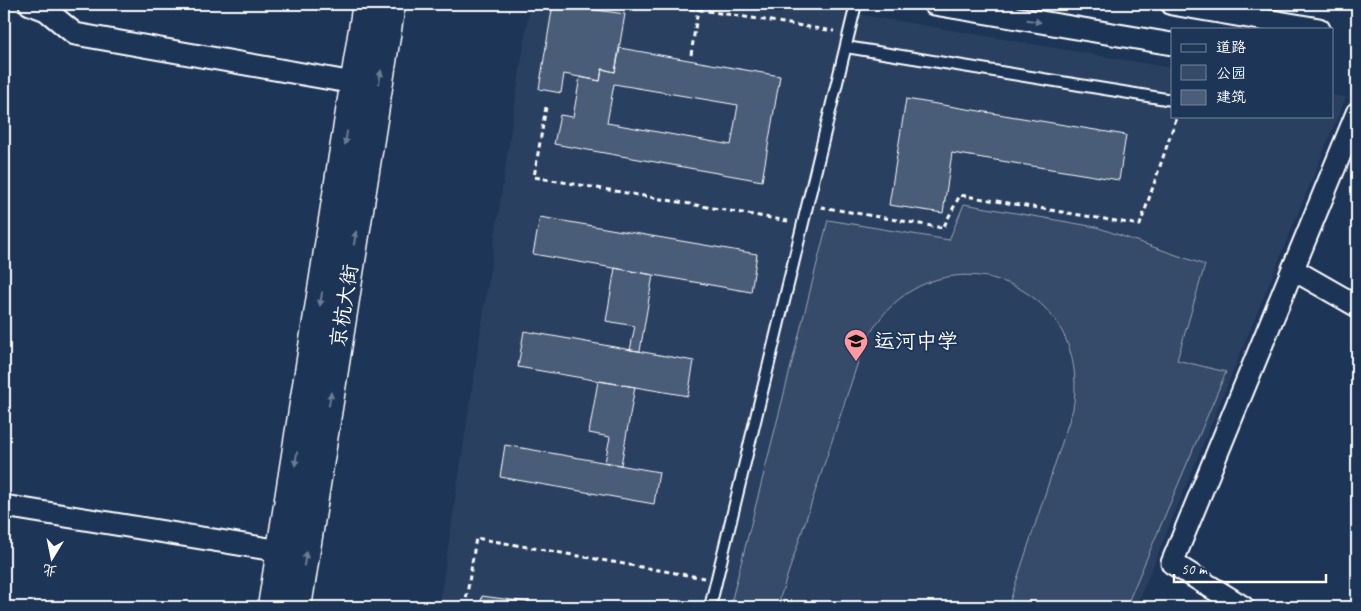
<svg xmlns="http://www.w3.org/2000/svg" width="1361" height="611" font-family="Caveat,'LXGW WenKai TC',sans-serif">
<rect width="100%" height="100%" fill="#1d3557"/>
<filter id="ink" filterUnits="userSpaceOnUse"><feTurbulence type="fractalNoise" baseFrequency=".02" numOctaves="2"/><feDisplacementMap in="SourceGraphic" scale="10" xChannelSelector="R" yChannelSelector="G"/><feConvolveMatrix kernelMatrix="1 2 1 2 8 2 1 2 1" color-interpolation-filters="sRGB"/></filter>
<g filter="url(#ink)">
<path fill="#2a4161" d="M530 4H799L1172 68V116H1332V95L1346 97 1136 607H439Z"/>
<path fill="#364b69" stroke="#9aa5b4" d="M964 204 1096 227 1205 265 1177 360 1226 372 1126 607H1008L1073 409C1096 268 910 220 860 356L777 607H730L828 220 949 240Z"/>
<path fill="#4a5d79" stroke="#fff" fill-rule="evenodd" d="M553 4 625 14 615 72 602 69 600 81 564 74 561 93 539 89Z
M620 48 780 76 762 181 554 144 560 115 573 117 580 77 600 81 602 69 615 72ZM614 84 738 105 731 145 607 123Z
M906 99 1126 135 1119 180 952 153 943 213 889 205Z
M540 217 757 254 751 292 533 254Z
M615 268 653 275 640 351 630 350 635 326 606 321Z
M524 331 694 361 688 396 518 367Z
M598 381 635 387 621 465 605 462 610 437 589 433Z
M505 445 659 472 654 504 500 477Z
M482 596 533 603 532 607H480Z"/>
<g fill="none" stroke-linecap="round" stroke-linejoin="round">
<defs>
<path id="lane" d="M846 47 1172 100
M710 607 856 4"/>
<path id="street" d="M30 4 46 10 75 34 354 83
M934 4 1172 44
M1172 4 1319 29
M1294 270 1357 306
M4 506 281 551
M1243 607 1172 563 1357 113"/>
<path id="secondary" d="M272 607 367 4
M297 607 391 4"/>
</defs>
<use href="#lane" stroke="#fff" stroke-width="14"/>
<use href="#street" stroke="#fff" stroke-width="25"/>
<use href="#secondary" stroke="#fff" stroke-width="31"/>
<path stroke="#fff" stroke-width="3" stroke-dasharray="5 4" stroke-linecap="butt" d="M663 4 834 31
M691 55 698 9
M546 107 534 177 788 221
M821 207 943 228 960 195 1140 225 1177 116
M465 607 476 538 704 578"/>
<use href="#lane" stroke="#1d3557" stroke-width="10"/>
<use href="#street" stroke="#1d3557" stroke-width="21"/>
<use href="#secondary" stroke="#1d3557" stroke-width="28"/>
</g>
<defs><path id="oneway-solid" d="M-6-.8H1V-3.2L6.5 0L1 3.2V.8H-6Z" transform="scale(1.25)"/></defs>
<g fill="#6c7c92">
<use href="#oneway-solid" transform="translate(1034 21) rotate(10)"/>
<use href="#oneway-solid" transform="translate(380 77) rotate(-81)"/>
<use href="#oneway-solid" transform="translate(346 138) rotate(99)"/>
<use href="#oneway-solid" transform="translate(355 238) rotate(-81)"/>
<use href="#oneway-solid" transform="translate(321 299) rotate(99)"/>
<use href="#oneway-solid" transform="translate(330 399) rotate(-81)"/>
<use href="#oneway-solid" transform="translate(296 459) rotate(99)"/>
<use href="#oneway-solid" transform="translate(305 559) rotate(-81)"/>
</g>
</g>
<defs>
<symbol id="school-pin" viewBox="-11 -11 22 30"><path d="M0 17L-7.5 6A9.5 9.5 0 1 1 7.5 6Z" fill="#ff9aa2" stroke="#1d3557"/><path d="M0-5L7-2L0 1L-7-2ZM-4 1L0 2.5L4 1V4Q0 6-4 4Z" fill="#111"/></symbol>
</defs>
<g fill-rule="evenodd">
<use href="#school-pin" x="842" y="327" width="28" height="38"/>
</g>
<g text-anchor="middle" stroke-width="4" stroke-linejoin="round" paint-order="stroke">
<g font-size="21" fill="#fff" stroke="#1d3557">
<text transform="translate(344 306) rotate(-81)" y="7">京杭大街</text>
</g>
<g font-size="21" fill="#fff" stroke="#1d3557" text-anchor="start">
<text x="874" y="348">运河中学</text>
</g>
</g>
<rect width="1361" height="611" fill="none" stroke="#1d3557" stroke-width="20"/>
<rect x="10" y="10" width="1341" height="591" fill="none" stroke="#fff" stroke-width="2" filter="url(#ink)"/>
<rect x="1171" y="28" width="162" height="90" fill="#1d3557" stroke="#77869a"/>
<rect x="1181" y="44" width="25" height="8" fill="#1d3557" stroke="#77869a"/>
<text x="1216" y="52" font-size="15" fill="#ffffff">道路</text>
<rect x="1181" y="65" width="25" height="15" fill="#364b69" stroke="#77869a"/>
<text x="1216" y="78" font-size="15" fill="#ffffff">公园</text>
<rect x="1181" y="90" width="25" height="15" fill="#4a5d79" stroke="#77869a"/>
<text x="1216" y="102" font-size="15" fill="#ffffff">建筑</text>
<g transform="translate(52 558) rotate(190)" stroke="#1d3557" stroke-width="4" paint-order="stroke">
<path d="M0-4L9 19L0 12L-9 19Z" fill="#ffffff"/>
<text y="-8" font-size="14" font-weight="bold" text-anchor="middle" fill="#ffffff">北</text>
</g>
<path d="M1174 574v8h152v-8" fill="none" stroke="#ffffff" stroke-width="2.5"/>
<text x="1181" y="574" font-size="15" fill="#ffffff" stroke="#1d3557" stroke-width="4" paint-order="stroke">50 m</text>
</svg>
